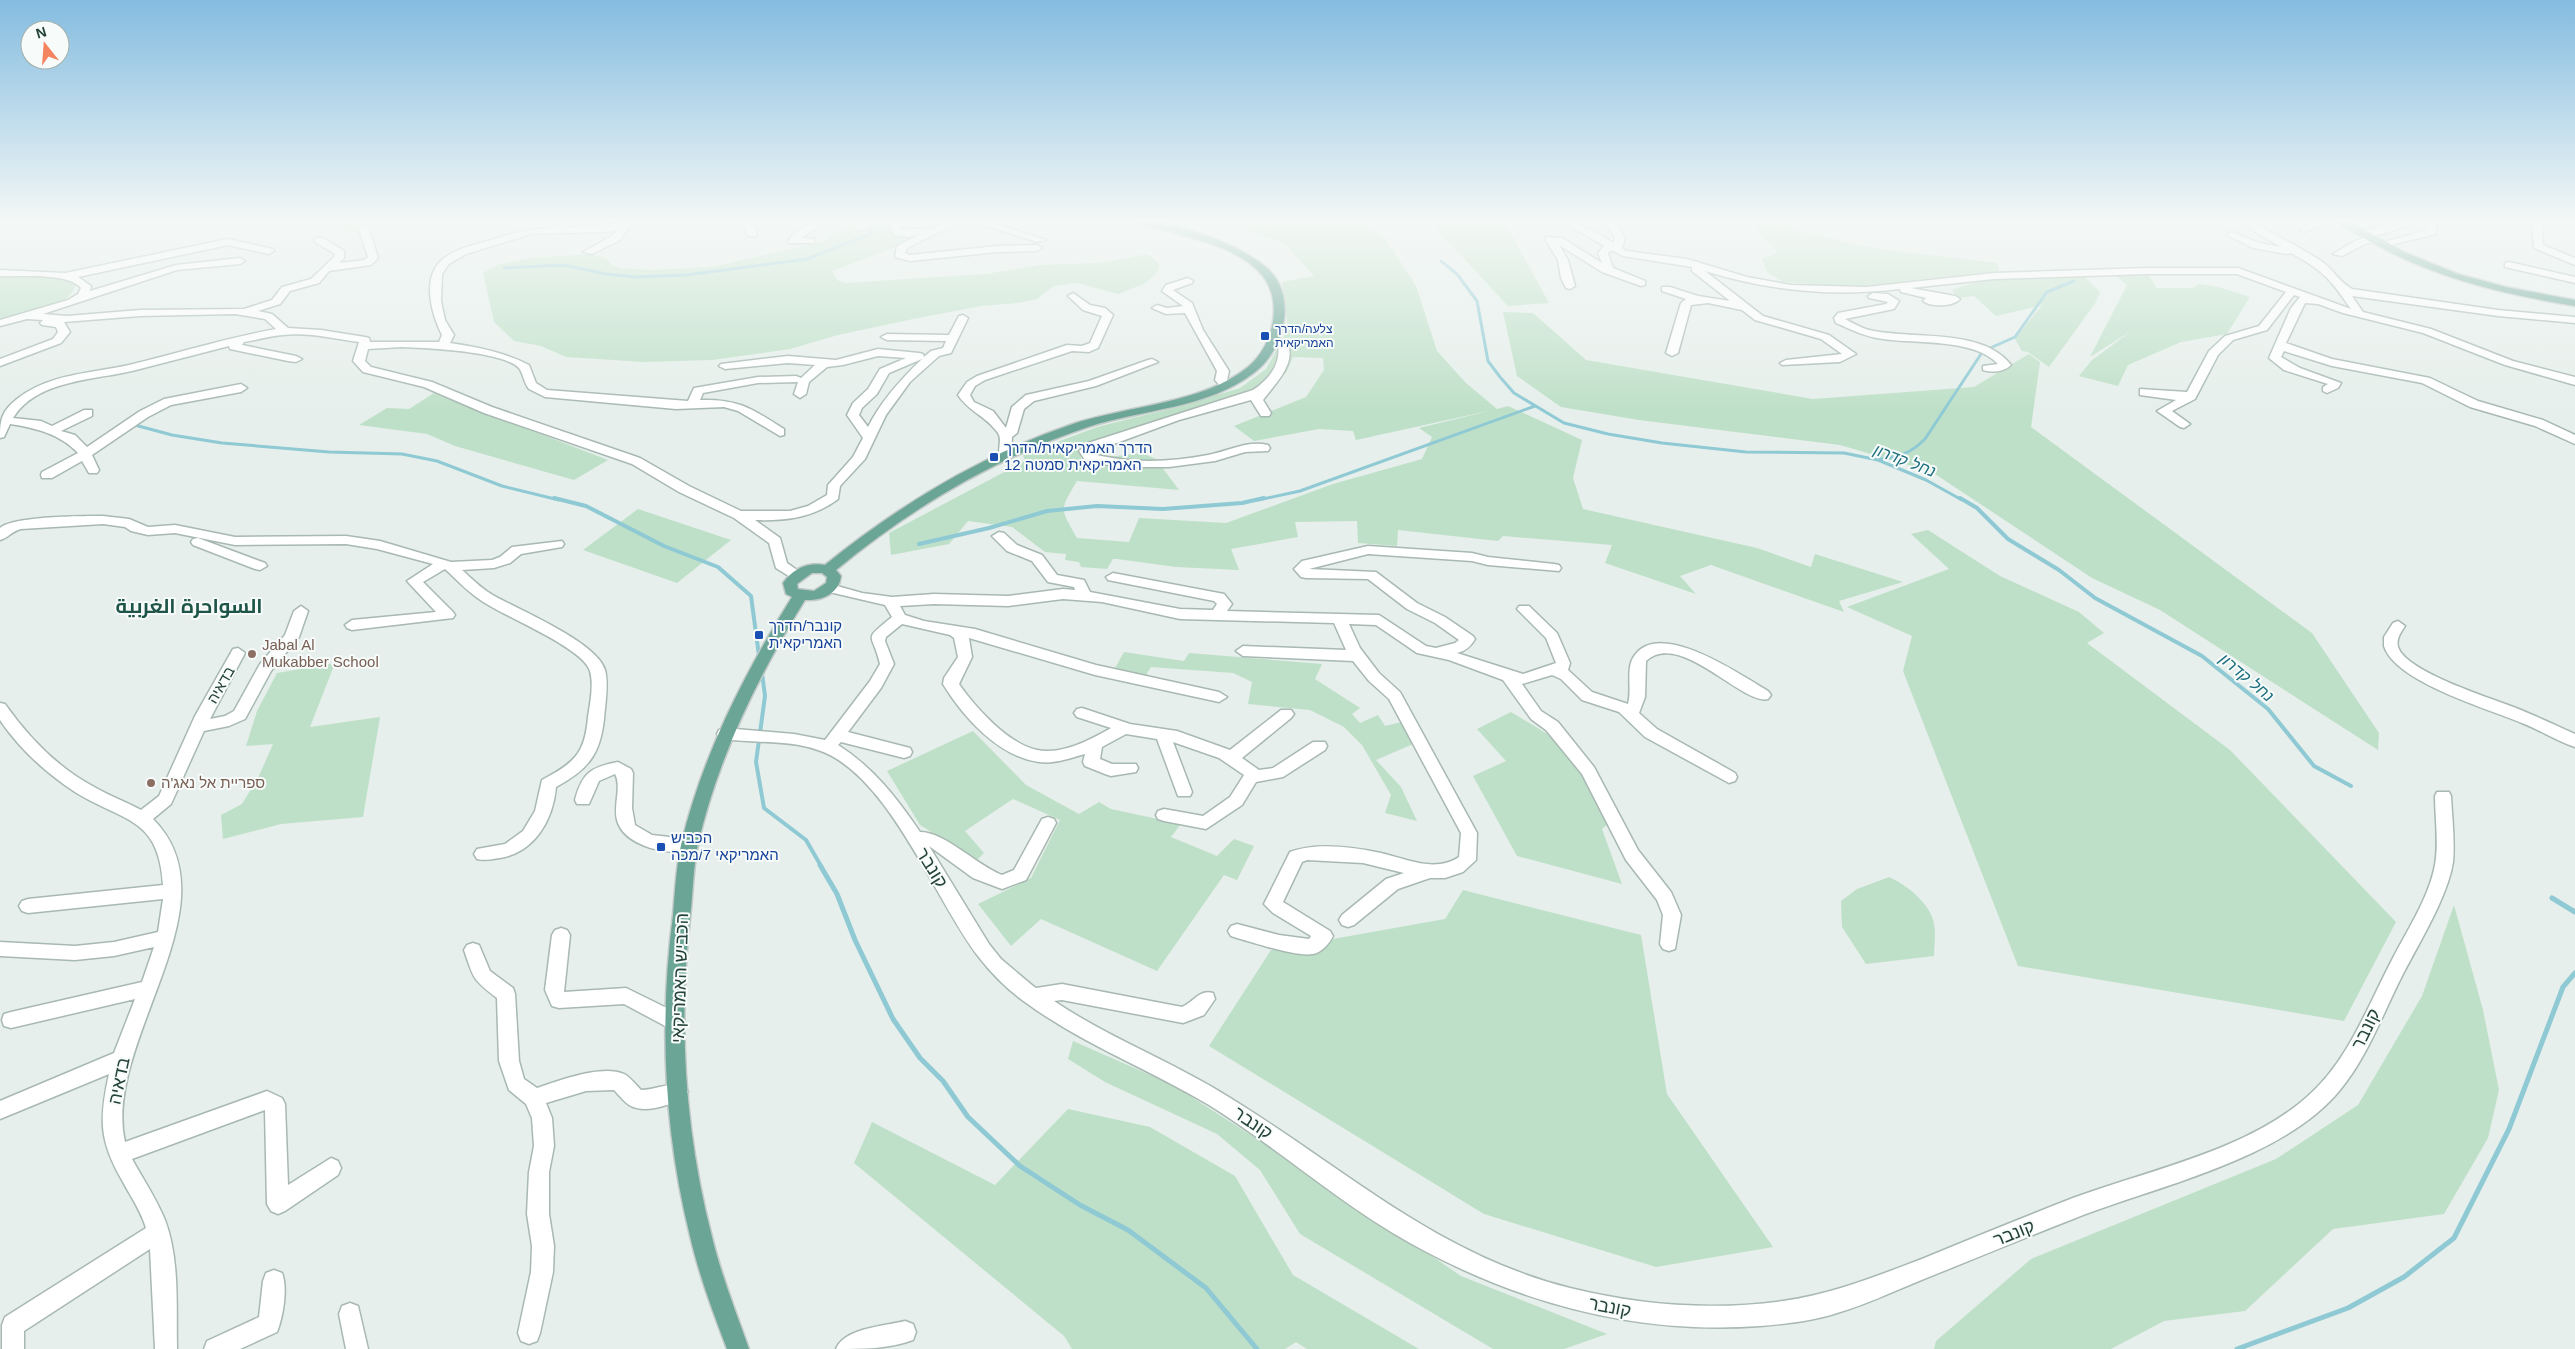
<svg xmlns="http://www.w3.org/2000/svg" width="2575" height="1349" font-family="Helvetica,Cairo,Heebo,sans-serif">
<rect width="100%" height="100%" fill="#e6efeb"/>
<path fill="#bfe0c8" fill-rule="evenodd" d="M342 221H418L394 228 387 223 348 233 340 222Z
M433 221H494L499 227 446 224Z
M858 221H899L917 235 896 247 832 271 837 280 845 283 986 274 1040 265 1098 263 1148 254 1159 264 1158 271 1146 283 1118 294 1077 283 1054 286 1037 299 1018 303 981 306 913 319 838 335 790 349 712 360 645 362 566 357 541 346 514 341 494 322 483 273 497 265 530 258 592 254 606 258 612 265 620 268 652 270 712 267 821 242Z
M1219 221H1354L1385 238 1416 286 1437 351 1466 383 1497 409 1508 406 1582 440 1573 478 1583 509 1757 548 1811 567 1815 554 1903 582 1839 601 1844 612 1711 565 1680 576 1696 594 1605 563 1612 545 1503 536 1498 541 1398 530 1397 546 1358 543 1357 521 1295 522 1298 537 1231 549 1239 570 1176 567 1117 559H1113L1107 569 1081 567 1079 562 1065 560 1066 554 1045 552 1012 527 968 521 949 544 891 555 889 533 1025 461 1023 455 1097 427 1177 407 1240 388 1266 369 1288 329 1282 282 1314 276 1284 243ZM1293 357 1323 358 1324 370 1306 397 1234 426 1254 441 1319 429 1353 431 1356 440 1493 410 1419 428 1432 437 1422 459 1333 484 1226 523 1139 518 1129 542 1077 538C1060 508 1059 511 1077 481L1179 490 1156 459 1142 453 1082 460 1077 447 1236 398 1286 373Z
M1429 221H1552L1558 225 1507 226 1549 303 1508 306Z
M1755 221H1786L1801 232 1879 249 1997 263 1999 271 1850 287 1783 282 1767 272 1762 259 1778 252 1751 225Z
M0 273 64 279 76 283C72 309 22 314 0 320Z
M2149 275 2156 288H2192L2199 284 2219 287 2250 297 2227 334 2181 342 2128 365 2118 386 2079 376 2091 361 2131 331 2090 357 2127 285 2116 276Z
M2085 277 2100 292 2096 302 2049 367 2028 352 2022 351 2015 339 2042 305 1996 316 1974 296 1958 298 1952 290C1993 274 2041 278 2085 277Z
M1503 312 1533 313 1586 360 1813 399 1974 387 2029 354 2040 362 2031 427 2312 633 2379 733 2378 750 2160 610 2092 578 1932 472 1840 445 1639 420 1561 407 1517 376Z
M434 393 608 460 574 480 455 446 427 434 359 425 387 408 409 409Z
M638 509 731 540 677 583 583 550Z
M1928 530 2000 576 2079 612 2104 633 2087 643 2230 750 2396 922 2344 1021 2018 966 1903 671 1912 636 1847 607 1949 569 1911 534Z
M1124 652 1184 661 1189 653 1322 664 1315 679 1360 708 1352 714 1360 723 1378 715 1385 726 1402 722 1413 744 1376 760 1401 787 1417 821 1385 813 1391 795 1362 745 1344 727 1310 710 1248 704 1252 682 1233 673 1151 667 1144 678 1115 668Z
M335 663 310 727 380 717 363 817 281 824 223 839 221 815 242 804 258 778 273 744 246 746 257 711 277 673Z
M1511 712 1559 741 1593 787 1608 824 1602 829 1622 884 1517 856 1473 776 1506 761 1477 729Z
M973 731 1026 785 1079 814 1099 802 1111 809 1181 824 1171 837 1217 856 1234 839 1254 846 1237 880 1224 875 1157 971 1041 919 1011 946 978 904 1031 878 1060 820 1013 799 965 831 984 853 977 860 920 825 887 771Z
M1889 877C1907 885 1931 904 1934 924 1936 934 1934 946 1934 956L1866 964 1842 927 1841 901 1857 889Z
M1463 890 1641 935 1667 1094 1773 1247 1656 1267 1484 1214 1209 1046 1271 950 1445 919Z
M2454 905 2483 1010 2499 1090 2488 1138 2444 1214 2333 1229 2245 1311 2164 1321 2111 1349H1934L1936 1341 2031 1259 2276 1159 2358 1105 2422 996Z
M1073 1041 1173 1085 1319 1179 1461 1276 1607 1334 1564 1349H1493L1300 1234 1260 1170 1217 1134 1105 1082 1068 1059Z
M1068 1109 1150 1127 1235 1176 1293 1275 1419 1349H1307L1296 1342 1285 1349H1072L1064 1336 854 1163 872 1122 995 1185Z"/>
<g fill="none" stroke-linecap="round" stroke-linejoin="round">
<path stroke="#8ec9d4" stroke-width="3" d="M1441 261 1457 274 1477 301 1488 361 1500 377 1514 393 1564 423 1608 434 1662 443 1746 452 1844 453 1878 460 1926 480 1962 500
M504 268 564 265 606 274 636 277 686 275 807 259 893 225
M1988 349 2015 337 2047 292 2074 281
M131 424 172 435 222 443 329 452 402 454 437 461 502 486 559 500
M1880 459C1900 457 1911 453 1925 439L1983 351
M1258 500 1300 491 1535 406"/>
<path stroke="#8ec9d4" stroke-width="4" d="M554 498 586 506 664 546 718 567 751 596 759 656
M1960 498 1977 508 2008 539 2059 570 2095 598 2202 656 2268 709 2314 766 2351 786
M919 544 989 528 1047 511 1097 506 1163 509 1242 503 1264 498
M762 673 765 696 756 762 764 808 806 840 821 866"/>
<path stroke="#8ec9d4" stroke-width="5" d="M820 865 837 894 855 940 893 1019 920 1058 943 1081 968 1117 1020 1166 1080 1205 1128 1230 1206 1288 1257 1349
M2552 898 2575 912
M2237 1349 2348 1308 2404 1277 2454 1238 2509 1129 2563 987 2575 973"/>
<defs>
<path id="minor" d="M0 221H17L0 226Z
M211 221H223L215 226 212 225Z
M558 221H568V228L651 221 629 227 620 240 592 254 583 252 612 236 618 230 606 232 531 234 466 254 449 264 442 274 441 301 445 320 454 335 450 343C477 347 504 352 529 365L536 383 547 390 688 401 694 388 758 377 796 376 801 378 815 365 788 363 725 369 719 366 721 364 788 356 836 360 878 349 919 353 923 354 924 357 931 351 943 348 946 341 887 340 881 337 887 334 949 335 959 316 963 315 968 318 951 353 939 356 910 382 886 415 865 459 840 486 838 499C813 518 785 521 755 520L780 538 787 563 804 575 802 578H792L776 568 769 543 734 518 679 492 632 464 484 413 424 387 363 372 353 361 359 342C335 339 308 332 283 335 270 336 257 340 244 342L242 345 296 356 302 359 296 362 288 361 230 349 229 346C197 354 164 363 132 371 94 380 36 380 13 418L41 421 52 426 84 410H92V416L61 431 75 435 87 447 140 411 164 399 241 384 247 388 241 392 171 405 148 417 92 455 99 470 97 473H89L82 461 52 478H42L41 475 42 472 78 453C60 434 36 428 10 424L4 437 0 438C0 419 2 411 17 399 48 374 92 373 129 365 178 353 226 338 276 329L265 319 235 314 140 316 64 322 70 332 61 343 0 366V359L53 339 58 332 56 327 42 325 40 323 43 320 27 319 0 326V320L68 300 78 294 81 288C67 272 21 277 0 276V270L65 273 228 239 273 249 274 251 269 254 228 245 78 277 91 286 90 291 176 265 240 258 245 261 240 264 177 270 43 314 67 316 140 310 244 309 272 300 282 287 311 279 334 257 335 254 315 242V238H323L344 251V258L339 263 364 260 368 257 359 229 364 226 369 229 378 258 371 265 329 271 319 283 290 291 280 304 258 311 272 314 288 328 321 330 365 337 369 338 370 342H439L442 335C432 315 421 278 442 260 454 249 473 245 488 241 512 233 530 228 556 228ZM402 347C427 348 502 351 519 368 523 373 524 383 529 389L545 397 676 409 724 407 738 411 780 436 784 435V429C752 409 740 399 700 400L703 393 758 383 798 382 794 394 800 398 806 394 809 382 827 367 843 365 878 356 906 358 880 369 868 389 853 403 847 415 863 438 853 457 828 485 827 495 808 506 790 511H741L689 486 640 458 492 407 432 382 371 367 365 361 368 349ZM922 359C901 379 881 401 868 427L859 415 862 408 877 394 889 373Z
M741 221H751L757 229 756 236H748Z
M815 221H827L801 238 814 239V243H789L788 241 793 234Z
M865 221H877L864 230H856V226Z
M895 221H906L900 227 902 230 926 228V231L948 221H962L907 248 905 253 910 255 998 246 1037 245 1042 248 1037 251 998 252 910 261 895 257 897 246 922 233 909 237 895 235 889 227Z
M971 221H987L1046 240 1037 242Z
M1562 221H1575L1614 243 1615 238 1605 221H1615L1625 238 1622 248 1626 251 1687 259 1747 277 1791 285 1866 287 1994 273 2147 268H2238L2351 309C2331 280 2324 271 2291 253L2287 254 2253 248 2227 235 2232 232 2259 243 2281 247 2237 221H2250C2273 234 2298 246 2321 261 2333 269 2339 282 2352 289L2498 310 2575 317V323L2498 316 2352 296 2363 312 2431 329 2513 361 2575 377V385L2505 365 2423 333 2343 313 2318 304 2305 303 2286 343 2332 359 2430 378 2478 401 2543 420 2575 435V444L2535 426 2470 407 2422 383 2332 366 2284 351 2281 357 2300 368 2341 383 2338 388 2327 393 2323 391V387L2328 384 2284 370 2269 358 2291 308 2300 297 2294 295 2267 330 2233 340 2218 355 2195 399 2172 411 2190 424 2184 428 2180 427 2157 411 2176 400 2140 395V389L2187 392 2209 351 2225 336 2259 326 2286 292 2237 274H2147L1994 279 1911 288 1955 296 1960 299C1953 307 1930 307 1923 301L1926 298 1901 292 1900 289C1833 297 1769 291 1705 271L1763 316 1829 335 1856 354 1840 362 1782 365 1780 363 1786 360 1842 354 1821 339 1755 320 1742 310 1708 303 1691 305 1678 353 1672 356 1666 353 1681 303 1686 299 1662 291V287H1670L1698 296 1730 301 1692 271V267L1623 256 1611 250 1608 253 1613 268 1645 281V285L1641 286 1602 272 1559 245 1568 260 1575 286 1570 289 1566 288 1561 278 1558 260 1545 239 1546 237 1562 238 1602 263 1598 253 1604 246Z
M2316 221H2331L2304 232 2299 229Z
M2398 221H2413C2404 229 2366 241 2356 233Z
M2427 221 2436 223V234L2382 247 2377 244 2427 230Z
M2532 221H2542L2543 245 2575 258V265L2534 248Z
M2373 236 2378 239 2377 241 2365 244 2342 256 2333 254 2357 240Z
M2509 262 2575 277V283L2505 267V263Z
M1188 278 1193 281 1192 283 1173 290 1192 303 1203 330 1229 371 1227 380 1231 385 1229 387H1221L1215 380 1217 371 1185 313 1166 314 1152 308 1157 305 1167 308 1183 306 1162 291 1166 285Z
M1073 293 1090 305 1105 308 1113 315 1098 348 1089 352 1072 351 985 380 975 386 970 395 974 402 993 411 1006 428 1012 407 1026 395 1089 381 1148 360 1152 359 1158 362 1096 386 1034 401 1024 409 1017 433 1012 437 1011 457 1009 460H1001C996 452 1003 440 998 433 985 415 969 412 958 395L967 382 977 376 1067 345 1082 346 1090 343 1102 316 1083 310 1068 296Z
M1873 293 1888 294 1899 301 1894 309 1845 319C1853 323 1861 328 1869 330 1911 340 1982 327 2011 365 2004 372 1992 373 1983 370V366L1998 364C1974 338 1916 344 1883 339 1866 337 1852 330 1836 323L1834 318 1838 313 1886 304 1888 302 1869 298 1868 296Z
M1272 337 1286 341C1299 362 1274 385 1263 400L1271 413 1269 416H1261L1251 400 1179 420 1092 452 1093 454C1131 464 1171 462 1208 455 1229 451 1247 440 1268 445L1270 448 1268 451 1245 452 1215 461 1169 467H1118L1085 460 1079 451 1088 443 1253 390C1268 380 1281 365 1278 345L1266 340Z
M103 516 129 519 148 527 175 525 235 537 346 536 380 541 451 562 492 560 500 557 512 547 562 541 564 544 562 547 521 554 510 563 494 568 462 570C471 578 481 588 491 594 516 609 596 641 605 670 609 685 605 704 604 719 600 756 587 770 556 787 553 820 535 852 500 858 492 859 485 861 477 859L474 854 477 849 505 844 523 831 535 811 542 780C574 763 585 754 588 717 590 703 594 685 590 671 583 647 500 615 479 599 467 591 456 579 445 569L423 582 453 612 455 615 453 618 352 630 347 628 345 625 352 620 436 612 407 581 433 564 377 549 346 544 235 545 175 533 148 535 131 531 125 527 103 524 21 529C12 531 8 538 0 540V528C13 516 83 516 103 516Z
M999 532 1004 533 1017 545 1042 555 1057 575 1084 580 1090 592 1180 609 1213 610 1217 604 1214 601 1108 580 1106 577 1113 573 1224 594 1232 604 1227 611 1379 615 1426 646 1436 648 1455 643 1459 640 1435 623 1407 609 1368 579 1306 578 1301 577 1294 569 1302 561 1368 546 1472 553 1488 557 1554 564 1559 565 1561 568 1559 571 1488 565 1472 561 1368 554 1309 569 1376 572 1417 603 1445 617 1473 636 1475 639C1471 646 1466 651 1457 653L1523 674 1556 663 1546 638 1517 609 1519 606H1529L1557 633 1570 663 1568 670 1592 692 1628 704C1632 690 1626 670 1633 658 1657 616 1742 676 1768 691L1771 695 1768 699C1743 706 1680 629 1646 661L1645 697 1639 713 1657 729 1735 773 1737 777 1735 781 1729 783 1645 737 1619 712 1582 700 1561 679 1552 675 1522 684 1541 711 1558 722 1594 767 1638 850 1671 892 1681 915 1675 949 1669 951 1663 949 1660 944 1663 915 1657 900 1626 860 1582 774 1546 730 1531 719 1503 680 1449 660 1417 653 1376 625 1349 624 1360 648 1379 673 1400 692 1477 833 1476 860 1463 872 1445 878H1430L1398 889 1354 925 1348 927 1342 925 1339 920 1342 915 1386 879 1404 873 1363 863 1307 860 1302 862 1283 902 1330 931 1333 936C1330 943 1321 953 1313 954 1296 957 1255 943 1237 938L1231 936 1228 931 1231 926 1237 924 1279 935 1309 939 1311 936 1273 913 1264 904 1290 852C1317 842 1353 847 1381 853 1407 859 1435 873 1459 857L1461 833 1389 699 1369 681 1353 661 1243 656 1236 651 1243 646 1346 650 1334 623 1180 619 1102 602 1063 599 1008 606 934 604 900 606 905 615 924 621 975 629 1096 665 1219 692 1227 697 1219 702 1095 675 969 638 972 657 959 684C975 707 1008 744 1037 750 1062 755 1090 740 1111 728L1077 717 1074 713 1077 709 1082 708 1130 724 1177 731 1230 750 1281 710H1291L1294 714 1291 718 1242 758 1259 770 1273 768 1313 742H1325L1327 746 1325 750 1283 777 1256 782 1242 805 1206 829 1164 821 1158 819 1156 815 1158 811 1164 809 1203 816 1230 797 1244 775 1219 758 1173 742 1192 792 1190 796H1178L1157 739 1126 734 1102 747 1100 759 1112 764H1136L1138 768 1136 772 1111 776 1105 774 1085 766 1083 762 1085 754C1070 758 1055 764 1039 762 999 757 963 717 943 684L944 678 958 657 954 638 950 635 902 624 886 637 885 641 894 664 881 688 848 732 910 748 912 752 910 756 904 758 841 742 838 745C873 767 897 798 920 832 945 832 975 864 1002 875L1014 870 1042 819 1048 817 1054 819 1056 823 1026 880 1002 889 973 878 929 846 989 944 1001 959 1033 986 1036 988 1062 984 1182 1007C1194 1002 1199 989 1213 993L1215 999 1204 1015 1183 1023 1062 1000 1054 1001C1109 1038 1171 1061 1227 1096 1342 1166 1435 1254 1570 1288 1639 1305 1712 1311 1783 1301 1833 1294 1874 1277 1922 1259 1972 1238 2022 1218 2073 1198 2148 1170 2247 1151 2308 1096 2349 1060 2368 1005 2393 958 2408 929 2429 897 2435 865 2439 843 2435 818 2435 796L2437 792H2449L2451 796C2452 817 2455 841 2453 862 2448 896 2419 943 2403 974 2383 1013 2368 1056 2340 1090 2283 1160 2156 1186 2073 1219 2022 1239 1971 1260 1919 1281 1892 1292 1865 1305 1837 1313 1813 1321 1785 1324 1760 1326 1636 1335 1518 1303 1410 1243 1339 1203 1278 1148 1209 1105 1149 1069 1082 1044 1025 1002 1008 990 991 973 978 956 935 900 888 773 818 750 787 739 751 744 719 738L717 734 719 730 725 728 794 734 825 740 870 681 880 664C873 632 861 642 892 617L885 605 825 591 823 588 825 585 830 584 862 593 892 597 934 594 1008 596 1063 589 1075 590 1074 587 1048 582 1032 561 1007 551 992 536Z
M198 538 265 563 267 566 260 570 255 569 193 545 191 542 193 539Z
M301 606 308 611 299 637 271 671 245 719 229 726 204 731 171 804 153 819C238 904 102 1042 125 1142L267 1091 282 1098 285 1104 288 1185 331 1158 338 1161 341 1168 338 1175 285 1211 278 1214 271 1211 267 1204 265 1110 132 1159C143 1179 156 1198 165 1220 180 1260 176 1307 177 1349H155L150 1249 24 1331V1349H2V1325L5 1317 146 1228C141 1211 131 1197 123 1182 99 1141 99 1120 109 1074L0 1119V1101L114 1053 135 999 11 1028 4 1026 2 1020 4 1014 11 1012 142 982 154 947 114 956 75 960 0 956V942L75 946 114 942 158 932 163 899 28 913 22 911 19 906 22 901 28 899 163 885C159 816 123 822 75 792 46 773 19 748 0 720V703L5 704C29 738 59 769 96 788 110 796 126 802 141 810L159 796 195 716 233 649 238 648 245 653 210 719 225 716 234 711 260 664 285 635 294 611Z
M2398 621 2405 626C2401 632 2396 639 2398 647 2406 672 2491 698 2516 708 2536 716 2555 725 2575 734V747C2557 741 2540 730 2522 723 2489 709 2395 682 2384 646V637L2393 623Z
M618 762 631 769 633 773 632 808 635 825 652 835 696 840 698 845 696 850C672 857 624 847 617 820 613 806 622 786 615 774L599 781 589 804H577L575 800C582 773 591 767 618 762Z
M561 928 567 930 570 935 564 992 626 988 683 1016 685 1022 683 1028 676 1030 669 1028 624 1004 559 1008 552 1006 545 990 552 935 555 930Z
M473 943 479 945 490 971 513 988 515 994 519 1061 524 1079 537 1088C558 1081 602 1064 624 1074 630 1077 636 1085 641 1090 655 1090 672 1081 685 1086L688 1092 685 1098C670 1104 646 1114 631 1106 625 1103 619 1095 614 1090L586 1091 546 1103 552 1118 554 1146 549 1172V1214L554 1246 553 1272 540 1333 537 1341 529 1344 521 1341 518 1333 531 1272 532 1246 527 1214 529 1172 534 1146 532 1118 526 1104 509 1090 499 1061 497 998C472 979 474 979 464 950L467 945Z
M274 1270 282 1273C288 1288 283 1317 277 1332L240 1349H204L207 1341 259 1317 263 1281 266 1273Z
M350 1303 358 1306 368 1349H346L339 1314 342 1306Z
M905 1321 913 1324 916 1332 913 1340C888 1349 863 1349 836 1349 844 1328 885 1326 905 1321Z"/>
<path id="major" d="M1135 221C1176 221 1237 242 1268 269 1298 297 1284 350 1255 372 1208 409 1142 409 1088 427 995 458 911 508 836 570L841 576C839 594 821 601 805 600 758 676 718 757 698 844 693 868 693 893 690 918 678 1025 685 1133 712 1237 721 1275 736 1312 749 1349H727C713 1312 699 1275 690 1236 664 1131 659 1023 673 915 675 892 676 868 681 845 702 756 744 674 792 597L786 594 783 583C793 569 807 562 825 565 898 506 980 456 1070 425 1124 406 1203 404 1248 367 1273 346 1284 302 1262 275 1240 249 1199 240 1167 231 1157 229 1143 227 1135 221ZM812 573H822L827 577 826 583 814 591 798 589 797 584Z
M2337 221H2349L2404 252 2458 274 2506 287 2575 300V306C2503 294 2434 278 2369 241 2359 235 2346 230 2337 221Z"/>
</defs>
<use href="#minor" stroke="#a8b8b2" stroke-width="3"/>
<use href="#major" stroke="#c2cac8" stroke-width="3"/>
<use href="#minor" fill="#fff" fill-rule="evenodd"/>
<use href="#major" fill="#6aa596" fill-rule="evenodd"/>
</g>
<linearGradient id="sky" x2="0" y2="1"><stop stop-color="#84bce0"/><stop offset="0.54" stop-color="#f4f8f6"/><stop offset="1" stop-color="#f4f8f6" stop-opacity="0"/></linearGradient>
<rect width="2575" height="410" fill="url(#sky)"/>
<g fill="#1a4fb4" stroke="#f7fbf9" stroke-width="2">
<rect x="1260" y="331" width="10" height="10" rx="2.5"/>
<rect x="989" y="452" width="10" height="10" rx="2.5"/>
<rect x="754" y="630" width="10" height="10" rx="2.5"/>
<rect x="656" y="842" width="10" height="10" rx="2.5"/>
</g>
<g fill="#8d6e63" stroke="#f7fbf9" stroke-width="2">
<circle cx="252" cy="654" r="5"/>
<circle cx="151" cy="783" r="5"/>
</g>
<g text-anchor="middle" stroke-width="4" stroke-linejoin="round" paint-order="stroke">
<g font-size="12" fill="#164399" stroke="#f7fbf9" text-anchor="start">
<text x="1275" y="333">צלעה/הדרך<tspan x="1275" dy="14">האמריקאית</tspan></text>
</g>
<g font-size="15" fill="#164399" stroke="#f7fbf9" text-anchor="start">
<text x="1004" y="453">הדרך האמריקאית/הדרך<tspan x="1004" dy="17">האמריקאית סמטה 12</tspan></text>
<text x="769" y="631">קונבר/הדרך<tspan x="769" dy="17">האמריקאית</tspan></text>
<text x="671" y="843">הכביש<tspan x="671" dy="17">האמריקאי 7/מכה</tspan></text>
</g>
<g font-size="15" fill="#785e54" stroke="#f7fbf9" text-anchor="start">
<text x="262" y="650">Jabal Al<tspan x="262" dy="17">Mukabber School</tspan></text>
<text x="161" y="788">ספריית אל נאג'ה</text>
</g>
<g font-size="15" fill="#24423a" stroke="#f7fbf9">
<text transform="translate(221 685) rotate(-60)" y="5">בדאיה</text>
</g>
<g font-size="16" font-style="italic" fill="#1c6f80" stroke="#f7fbf9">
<text transform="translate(1905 460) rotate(21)" y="6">נחל קדרון</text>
<text transform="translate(2247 677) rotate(40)" y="6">נחל קדרון</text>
</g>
<g font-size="18" fill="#24423a" stroke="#f7fbf9">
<text transform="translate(932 868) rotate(58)" y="6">קונבר</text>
<text transform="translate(680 978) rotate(-88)" y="6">הכביש האמריקאי</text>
<text transform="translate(2366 1029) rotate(-64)" y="6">קונבר</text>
<text transform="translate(119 1081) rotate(-78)" y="6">בדאיה</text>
<text transform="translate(1253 1123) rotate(34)" y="6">קונבר</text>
<text transform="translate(2014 1233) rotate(-22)" y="6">קונבר</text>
<text transform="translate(1610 1307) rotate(11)" y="6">קונבר</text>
</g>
<g font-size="20" font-weight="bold" fill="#1f5548" stroke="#f7fbf9">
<text x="189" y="613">السواحرة الغربية</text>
</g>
</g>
<g transform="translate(45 45) rotate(343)"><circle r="24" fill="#f7fbf9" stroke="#a3b1ad"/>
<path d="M0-4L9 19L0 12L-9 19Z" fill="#f4845f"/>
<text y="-8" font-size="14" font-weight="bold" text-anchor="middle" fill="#24423a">N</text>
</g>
</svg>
